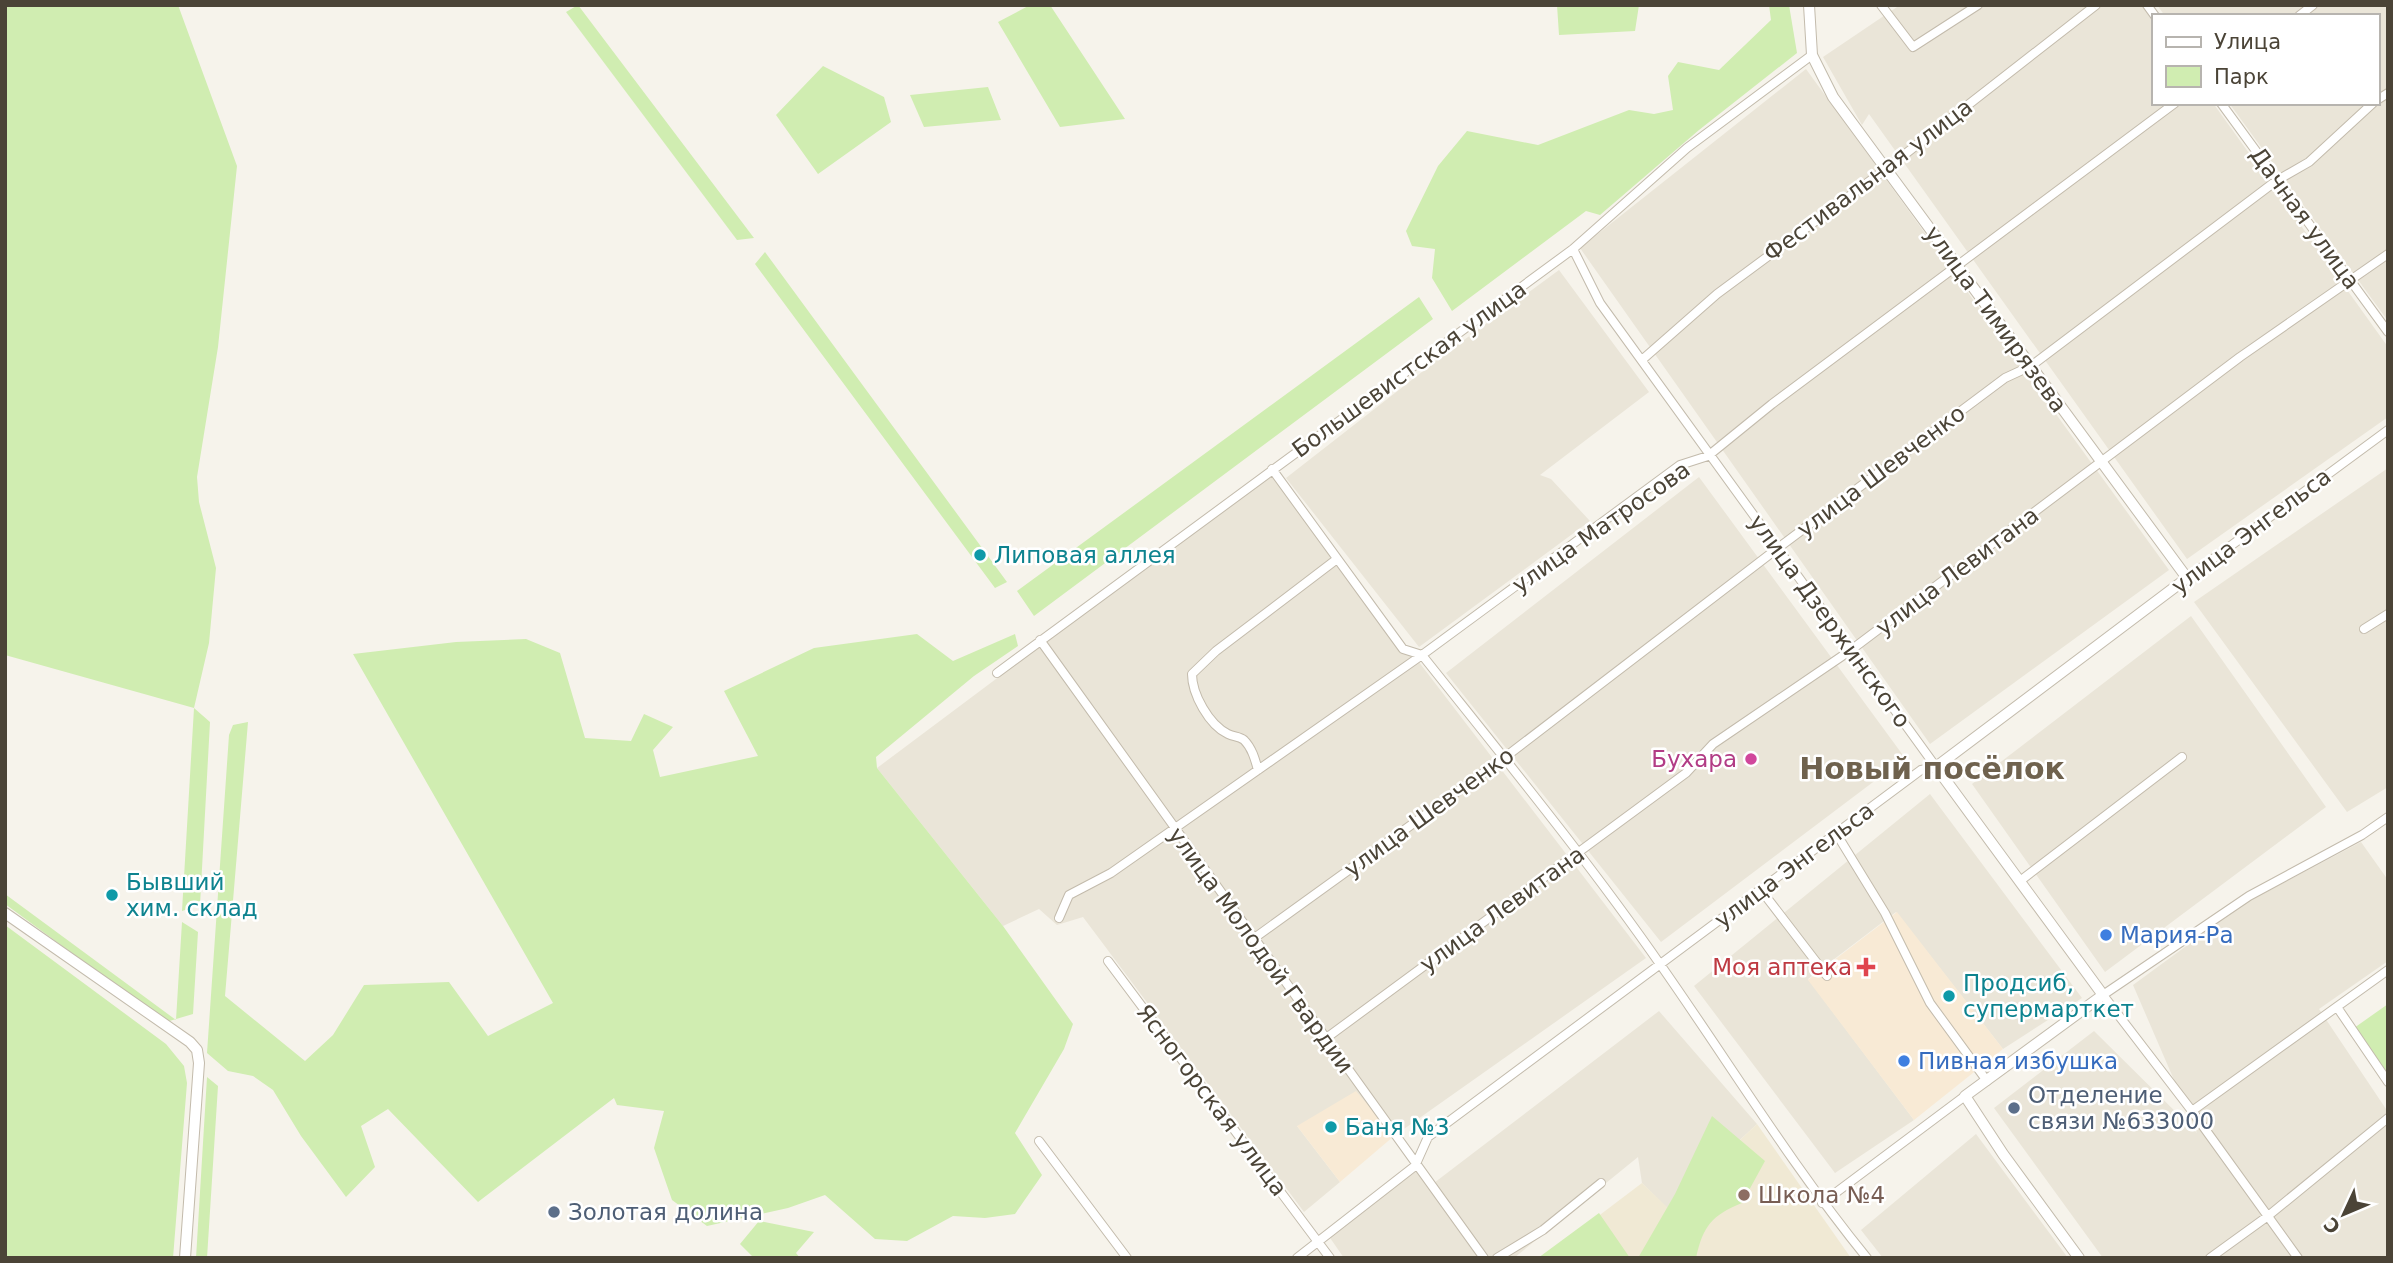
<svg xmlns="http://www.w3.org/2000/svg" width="2393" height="1263" font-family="'DejaVu Sans',sans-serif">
<rect width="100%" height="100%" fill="#f6f3eb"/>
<path fill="#eae5d8" d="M1900 5H2142L2153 21V103H2213L2388 347V417L2187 559 1869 114 1862 125 1823 57Z
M2157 5H2388V321L2229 103H2377V16H2165Z
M1806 69 2169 570 1930 744 1580 248Z
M1559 270 1649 392 1540 475 1551 479 1590 521 1419 647 1286 478 1445 354Z
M2388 468V787L2347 812 2194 602Z
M1273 472 1646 958 1394 1136 1297 1126 1340 1182 1304 1212 1083 917 1057 925 1039 909 1003 926 877 768Z
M1699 477 1905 758 1661 942 1446 673Z
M2191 616 2326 807 2105 972 1972 784Z
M1930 794 2082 998 2003 1049 1896 912 1808 979 1914 1120 1835 1173 1694 986Z
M2361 842 2388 880V961L2319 1009 2388 1112V1258H2103L1994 1108 2094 1031 2197 1133 2133 985 2245 903Z
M1659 1011 1757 1124 1667 1208 1642 1183 1638 1157 1514 1258H1491L1430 1186Z
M1976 1134 2068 1258H1883L1861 1230Z
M1417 1171 1479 1258H1344L1328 1235Z"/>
<path fill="#f8ead5" d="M1897 912 2003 1049 1914 1120 1808 980Z
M1356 1091 1394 1136 1340 1182 1297 1126Z"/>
<path fill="#f0e9d4" d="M1757 1124 1851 1258H1543L1642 1183 1668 1208Z"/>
<path fill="#d0edb1" d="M5 5H178L237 166 218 347 197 477 199 502 216 568 209 643 194 708 210 722 200 905 182 911 194 708 5 655Z
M578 5 754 238 737 240 566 12Z
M1030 5H1050L1125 119 1060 127 998 22Z
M1557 5H1639L1635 31 1559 35Z
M1769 5H1789L1797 53 1699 130 1600 215 1586 211 1452 311 1432 278 1435 249 1412 246 1406 231 1438 166 1467 131 1538 145 1629 110 1654 114 1673 110 1668 76 1678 62 1719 70 1771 20Z
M823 66 884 97 891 122 818 174 776 115Z
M988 87 1001 120 924 127 910 95Z
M765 252 1007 582 995 588 755 264Z
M1419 297 1433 319 1034 616 1017 591Z
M917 634 953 661 1015 634 1018 646 974 676 876 757 877 768 1003 926 1073 1024 1064 1049 1015 1133 1042 1175 1015 1214 985 1218 953 1216 907 1241 875 1239 825 1195 788 1208 707 1226 672 1200 654 1148 664 1111 617 1105 614 1098 478 1202 388 1109 361 1126 375 1167 346 1197 301 1136 273 1090 253 1076 228 1071 207 1053 229 735 233 725 248 722 225 996 305 1061 333 1035 364 985 449 982 488 1036 553 1003 353 654 456 642 526 639 560 653 585 738 631 741 644 714 673 727 653 750 660 777 758 756 724 691 814 648Z
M5 894 176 1020 182 922 198 932 193 1014 166 1022 5 904Z
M5 925 166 1044 184 1066 187 1083 173 1258H5Z
M2388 1004V1077L2354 1028Z
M207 1077 218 1086 207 1258H196Z
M1712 1116 1765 1161 1742 1203C1712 1215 1703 1226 1696 1258H1638L1675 1194Z
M1599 1213 1630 1258H1538Z
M759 1221 814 1232 796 1253 800 1258H754L740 1244Z"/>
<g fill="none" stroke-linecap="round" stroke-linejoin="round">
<defs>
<path id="minor" d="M1881 5 1913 47 1978 5
M2147 5 2155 16
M2299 16 2313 5
M2377 100 2388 93
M2221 103 2388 332
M1643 359 1717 294 1886 169 2096 5
M1272 469 1403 649 1422 655C1504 758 1587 859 1662 967 1730 1064 1792 1166 1867 1258
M2187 578 2388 430
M2364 629 2388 614
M1040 640 1484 1258
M997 673 1573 249 1687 148 1812 55
M1258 770C1255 759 1252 748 1244 740 1239 736 1234 737 1228 734 1209 725 1192 694 1192 674L1216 651 1337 559
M1836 833 1885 913 1930 1003 1987 1081
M2020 881 2182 757
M1761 890 1827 976
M1059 918 1069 895 1111 873 1422 655 1680 465 1708 456 1772 404 2175 103
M1253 939 1504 758 1778 548 2005 378 2031 366 2276 181 2309 162 2373 103
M1108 961 1330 1258
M2337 1007 2388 1082
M1325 1039 1686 773 1713 744 1851 650 2240 357 2388 254
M2192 1111 2388 970
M1039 1141 1127 1258
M1822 1203 1965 1096
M1297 1258 1415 1166 1428 1137 1921 770 1936 767 1600 303 1573 249
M1497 1258 1543 1230 1601 1183
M2210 1258 2268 1216 2388 1118
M2298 1258 2192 1111 2103 995 2249 896 2362 835 2388 817"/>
<path id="tertiary" d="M1809 5 1812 55 1833 97 2187 578 1936 767 2103 995 1965 1096 2003 1154 2079 1258
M5 913 190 1042 197 1050 199 1063 185 1258"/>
</defs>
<use href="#minor" stroke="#c3bbac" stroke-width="10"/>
<use href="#tertiary" stroke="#c3bbac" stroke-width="12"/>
<use href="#minor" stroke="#fff" stroke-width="8"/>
<use href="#tertiary" stroke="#fff" stroke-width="10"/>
</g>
<g fill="#0f9aa8" stroke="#fff" stroke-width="2.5">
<circle cx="980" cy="555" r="7"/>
<circle cx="112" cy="895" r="7"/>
<circle cx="1949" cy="996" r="7"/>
<circle cx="1331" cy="1127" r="7"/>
</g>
<circle fill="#d1479c" stroke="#fff" stroke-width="2.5" cx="1751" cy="759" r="7"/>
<g fill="#3f7fe0" stroke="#fff" stroke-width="2.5">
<circle cx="2106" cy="935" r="7"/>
<circle cx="1904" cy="1061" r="7"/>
</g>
<path fill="#e0444e" stroke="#fff" stroke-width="2.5" d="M1862.5 956.5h7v7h7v7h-7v7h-7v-7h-7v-7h7z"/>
<g fill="#5c6f8a" stroke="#fff" stroke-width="2.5">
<circle cx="2014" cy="1108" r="7"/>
<circle cx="554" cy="1212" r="7"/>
</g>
<circle fill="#8d6e63" stroke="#fff" stroke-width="2.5" cx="1744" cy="1195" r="7"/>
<g text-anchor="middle" stroke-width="5" stroke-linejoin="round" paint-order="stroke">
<g font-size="23" fill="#4b4437" stroke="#fff">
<text transform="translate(1868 180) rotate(-37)" y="8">Фестивальная улица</text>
<text transform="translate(2305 218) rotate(54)" y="8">Дачная улица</text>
<text transform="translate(1996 319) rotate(54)" y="8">улица Тимирязева</text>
<text transform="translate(1409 369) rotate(-36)" y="8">Большевистская улица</text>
<text transform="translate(1881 471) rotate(-37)" y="8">улица Шевченко</text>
<text transform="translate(1601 527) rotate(-35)" y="8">улица Матросова</text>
<text transform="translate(2251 531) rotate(-37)" y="8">улица Энгельса</text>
<text transform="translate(1957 571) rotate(-37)" y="8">улица Левитана</text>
<text transform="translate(1830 621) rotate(54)" y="8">улица Дзержинского</text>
<text transform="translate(1429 812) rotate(-36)" y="8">улица Шевченко</text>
<text transform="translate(1794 865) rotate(-37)" y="8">улица Энгельса</text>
<text transform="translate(1502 909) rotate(-36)" y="8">улица Левитана</text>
<text transform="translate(1261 950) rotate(54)" y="8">улица Молодой Гвардии</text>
<text transform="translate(1212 1100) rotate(53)" y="8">Ясногорская улица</text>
</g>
<g font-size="23" fill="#0d838f" stroke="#fff" text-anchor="start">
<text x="994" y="563">Липовая аллея</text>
<text x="126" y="890">Бывший<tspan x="126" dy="26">хим. склад</tspan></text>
<text x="1963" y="991">Продсиб,<tspan x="1963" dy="26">супермарткет</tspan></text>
<text x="1345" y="1135">Баня №3</text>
</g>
<g font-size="23" fill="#b23c85" stroke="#fff" text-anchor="end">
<text x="1737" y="767">Бухара</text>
</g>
<g font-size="23" fill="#366cbe" stroke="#fff" text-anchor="start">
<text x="2120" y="943">Мария-Ра</text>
<text x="1918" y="1069">Пивная избушка</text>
</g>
<g font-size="23" fill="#be3a42" stroke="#fff" text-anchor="end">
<text x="1852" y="975">Моя аптека</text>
</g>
<g font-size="23" fill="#4e5e75" stroke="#fff" text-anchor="start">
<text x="2028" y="1103">Отделение<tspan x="2028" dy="26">связи №633000</tspan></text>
<text x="568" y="1220">Золотая долина</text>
</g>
<g font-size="23" fill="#785e54" stroke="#fff" text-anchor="start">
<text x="1758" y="1203">Школа №4</text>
</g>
<g font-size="30" font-weight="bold" fill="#6f624e" stroke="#fff">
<text x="1932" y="779">Новый посёлок</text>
</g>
</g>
<rect width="2393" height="1263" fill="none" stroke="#4b4437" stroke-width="14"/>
<rect x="2152" y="14" width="228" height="91" fill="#ffffff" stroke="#b7b4af" stroke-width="2"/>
<rect x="2166" y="37" width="35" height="10" fill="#ffffff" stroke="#b7b4af" stroke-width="2"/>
<text x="2214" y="49" font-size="21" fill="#4b4437">Улица</text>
<rect x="2166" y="66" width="35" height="21" fill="#d0edb1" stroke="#b7b4af" stroke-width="2"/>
<text x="2214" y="84" font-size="21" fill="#4b4437">Парк</text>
<g transform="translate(2344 1214) rotate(226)" stroke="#ffffff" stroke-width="5" paint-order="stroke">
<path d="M0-5L12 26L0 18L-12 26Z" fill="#4b4437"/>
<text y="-10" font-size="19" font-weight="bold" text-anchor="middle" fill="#4b4437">С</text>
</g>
</svg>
